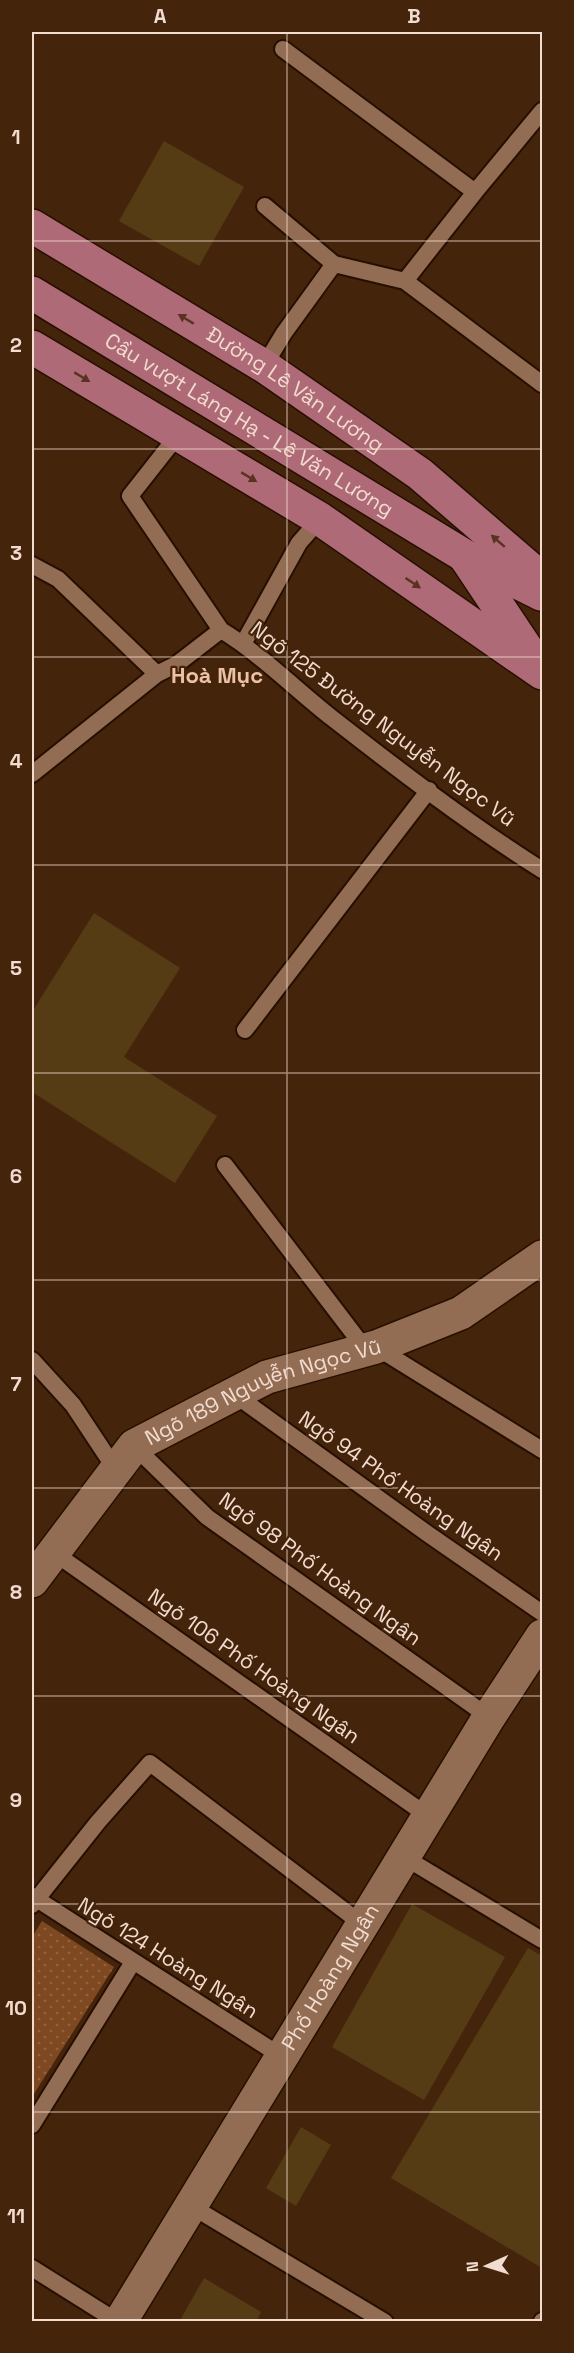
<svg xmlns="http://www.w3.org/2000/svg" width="574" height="2353" font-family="'Space Grotesk',sans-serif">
<defs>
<pattern id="park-dots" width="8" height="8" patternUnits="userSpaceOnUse" patternTransform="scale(1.5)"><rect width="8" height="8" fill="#7e4821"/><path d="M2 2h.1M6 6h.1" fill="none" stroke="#916240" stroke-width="1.8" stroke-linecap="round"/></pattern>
</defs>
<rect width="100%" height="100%" fill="#45240c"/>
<path fill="url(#park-dots)" d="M42 1921 114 1967 32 2097V1937Z"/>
<path fill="#563c15" d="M164 141 244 187 199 266 119 221Z
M94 913 180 968 124 1057 217 1116 175 1183 32 1092V1012Z
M412 1904 505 1957 424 2100 332 2047Z
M528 1948 542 1956V2268L391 2178Z
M301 2127 331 2145 296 2206 266 2188Z
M204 2278 261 2312 256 2322H179Z"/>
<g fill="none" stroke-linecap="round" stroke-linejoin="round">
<defs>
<path id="service" d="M283 49 475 192 405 281 542 384
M475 192 542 111
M265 206 334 264 405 281
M264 366 284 333 334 264
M178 435 130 496 221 630
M32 565 58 579 157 674 177 664 221 630C262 655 295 689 332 718 400 771 469 824 542 870
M243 644 299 543 320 519
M32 774 157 674
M245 1030 429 790
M225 1165 366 1350
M376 1347 542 1450
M32 1360 73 1405 116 1470
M234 1394 428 1534 542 1613
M134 1446 207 1517 489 1717
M53 1552 428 1816
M404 1857 542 1940
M32 1896 281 2056
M32 1905 98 1822 150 1763 362 1924
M32 2125 133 1962
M191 2206 385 2322
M32 2268 118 2322
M542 2322V2321"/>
<g id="minor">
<path id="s1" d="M32 1581 134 1446 267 1377 376 1347 461 1313 542 1257"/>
</g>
<g id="tertiary">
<path id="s2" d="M120 2322 489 1717 542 1636"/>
</g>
<g id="primary">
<path id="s3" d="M32 226 264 366 420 474 542 579"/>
<path id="s4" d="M32 293 465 556 541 594"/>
<path d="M32 347 320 519 542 673"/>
<path d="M466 558 532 657"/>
</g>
</defs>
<use href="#service" stroke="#260f01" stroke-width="20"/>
<use href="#minor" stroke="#260f01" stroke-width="36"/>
<use href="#tertiary" stroke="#260f01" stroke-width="36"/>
<use href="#primary" stroke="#260f01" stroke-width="36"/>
<use href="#service" stroke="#926c53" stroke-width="16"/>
<use href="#minor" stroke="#926c53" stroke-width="33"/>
<use href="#tertiary" stroke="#926c53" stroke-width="33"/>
<use href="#primary" stroke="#ae6a76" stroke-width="33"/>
</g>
<defs><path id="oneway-solid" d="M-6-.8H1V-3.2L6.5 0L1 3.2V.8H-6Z" transform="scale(1.5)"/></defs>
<g fill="#5a3221">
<use href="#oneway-solid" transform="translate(186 319) rotate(-149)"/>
<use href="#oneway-solid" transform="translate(82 377) rotate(31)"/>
<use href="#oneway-solid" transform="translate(249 477) rotate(31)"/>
<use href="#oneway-solid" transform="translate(498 541) rotate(-139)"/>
<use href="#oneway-solid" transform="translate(413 583) rotate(34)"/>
</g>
<path fill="none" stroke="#f2dccf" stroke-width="1.5" stroke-opacity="0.55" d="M287 32V2322M32 241H542M32 449H542M32 657H542M32 865H542M32 1073H542M32 1280H542M32 1488H542M32 1696H542M32 1904H542M32 2112H542"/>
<g text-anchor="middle" stroke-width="4.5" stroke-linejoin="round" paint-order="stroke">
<g font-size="21" fill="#f2dccf" stroke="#45240c">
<text dy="7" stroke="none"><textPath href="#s3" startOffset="310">Đường Lê Văn Lương</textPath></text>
<text dy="7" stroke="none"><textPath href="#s4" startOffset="254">Cầu vượt Láng Hạ - Lê Văn Lương</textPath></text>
<text transform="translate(383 724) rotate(37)" y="7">Ngõ 125 Đường Nguyễn Ngọc Vũ</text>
<text dy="7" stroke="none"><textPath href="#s1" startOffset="310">Ngõ 189 Nguyễn Ngọc Vũ</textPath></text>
<text transform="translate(401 1486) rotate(35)" y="7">Ngõ 94 Phố Hoàng Ngân</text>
<text transform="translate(320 1569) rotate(36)" y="7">Ngõ 98 Phố Hoàng Ngân</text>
<text transform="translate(254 1666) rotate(35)" y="7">Ngõ 106 Phố Hoàng Ngân</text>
<text transform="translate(168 1958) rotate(32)" y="7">Ngõ 124 Hoàng Ngân</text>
<text dy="7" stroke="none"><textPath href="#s2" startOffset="404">Phố Hoàng Ngân</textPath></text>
</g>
<g font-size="22" font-weight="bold" fill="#ecc1a6" stroke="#45240c">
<text x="217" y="683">Hoà Mục</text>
</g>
</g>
<rect width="574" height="2353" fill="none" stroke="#45240c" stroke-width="66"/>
<g transform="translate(487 2266) rotate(267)" stroke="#45240c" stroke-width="4.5" paint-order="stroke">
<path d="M0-4.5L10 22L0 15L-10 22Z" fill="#f2dccf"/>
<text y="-9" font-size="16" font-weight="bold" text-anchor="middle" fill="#f2dccf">N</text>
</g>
<rect x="33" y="33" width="508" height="2287" fill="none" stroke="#f2dccf" stroke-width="2"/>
<g font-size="20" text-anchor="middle" font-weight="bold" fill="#f2dccf">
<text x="160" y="23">A</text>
<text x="414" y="23">B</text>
<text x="16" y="144">1</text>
<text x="16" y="352">2</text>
<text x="16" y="560">3</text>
<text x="16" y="768">4</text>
<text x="16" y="975">5</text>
<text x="16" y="1183">6</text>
<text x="16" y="1391">7</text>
<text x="16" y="1599">8</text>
<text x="16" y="1807">9</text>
<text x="16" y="2015">10</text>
<text x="16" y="2223">11</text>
</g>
</svg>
